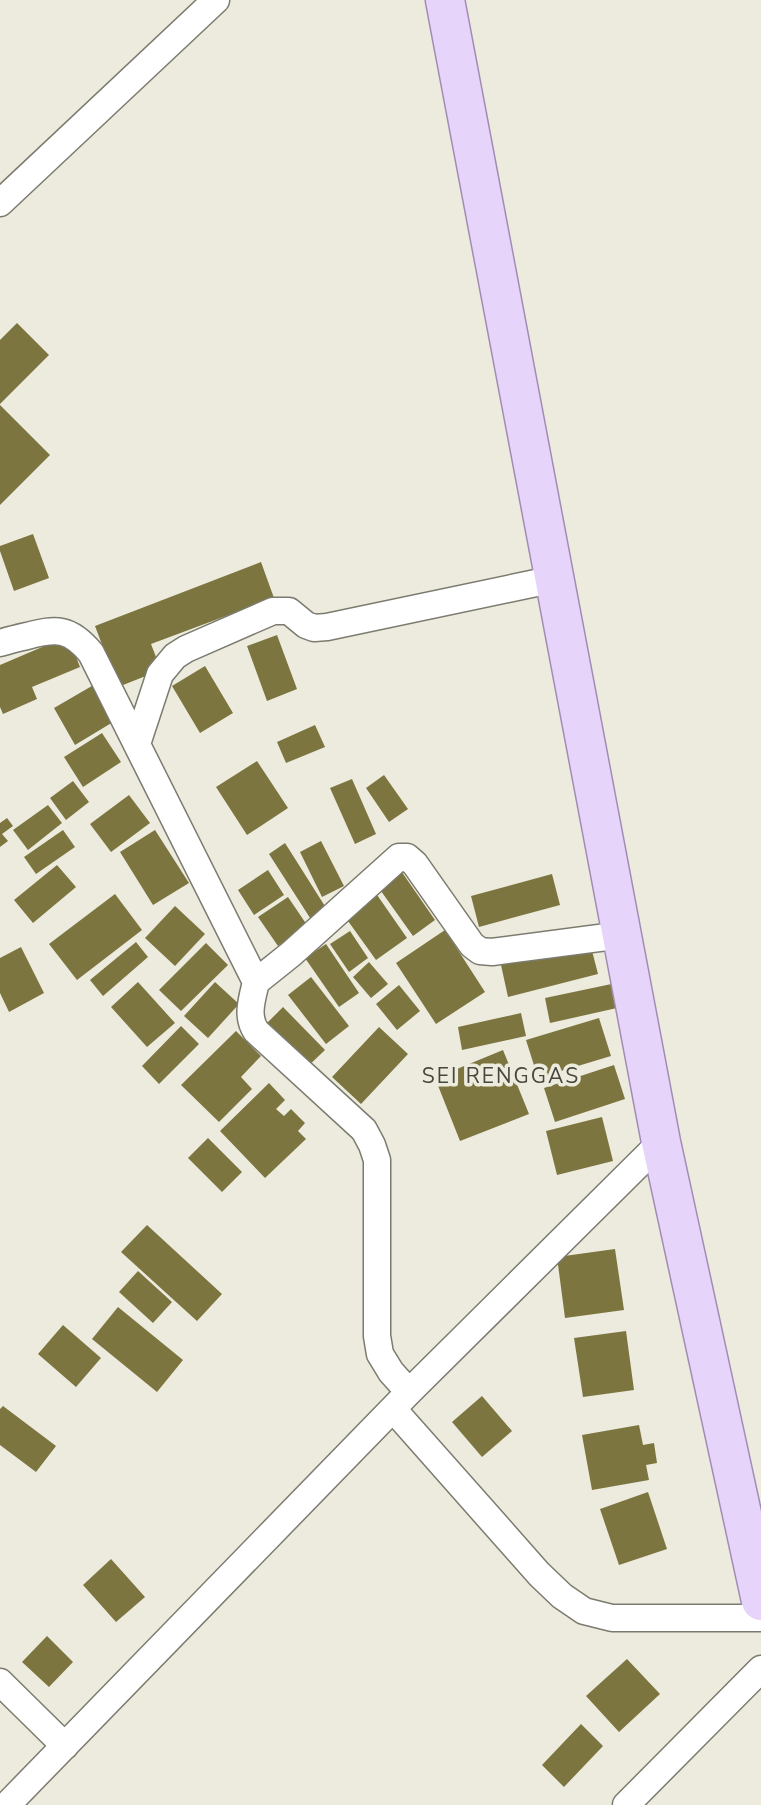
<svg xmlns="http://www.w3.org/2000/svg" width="761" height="1805" font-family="'Nunito Sans',sans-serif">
<rect width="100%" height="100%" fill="#ecebde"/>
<path fill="#7d753f" d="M17 323 49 355 0 404V340Z
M0 405 50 455 0 505Z
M33 534 49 578 14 591 0 551V546Z
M261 562 274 598 151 644 161 670 118 687 95 626Z
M277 635 297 689 267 701 247 646Z
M68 636 80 667 32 687 37 699 3 714 0 707V665Z
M205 666 233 713 200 733 172 686Z
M97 683 118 719 75 745 54 708Z
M315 725 325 747 286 763 277 742Z
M102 733 121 762 83 787 64 757Z
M257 761 288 808 247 835 216 787Z
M384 775 408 809 389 822 366 788Z
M352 779 376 834 355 844 330 788Z
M73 781 89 802 66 820 50 798Z
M129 795 150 823 111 852 90 824Z
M48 805 62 823 28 850 13 830Z
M7 818 13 826 2 834 8 841 0 847V823Z
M63 830 75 847 36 874 24 857Z
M155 830 189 883 153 905 120 852Z
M321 841 344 886 322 897 300 852Z
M285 843 328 911 312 921 269 854Z
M57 865 76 887 33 923 14 900Z
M399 868 435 920 413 936 376 884Z
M268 870 284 895 254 915 238 890Z
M552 874 560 905 479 927 471 896Z
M375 892 407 938 376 960 343 914Z
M115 894 142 930 77 980 49 944Z
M288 897 307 925 278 946 258 917Z
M175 906 205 934 175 966 145 938Z
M445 930 485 992 436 1024 396 963Z
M350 931 368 958 349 972 330 944Z
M136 942 148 957 103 996 90 980Z
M206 943 228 965 181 1011 159 990Z
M590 943 598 974 508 997 501 965Z
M326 944 359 993 339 1007 305 958Z
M21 947 44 993 9 1012 0 993V958Z
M369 962 388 984 371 998 353 977Z
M311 977 349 1026 326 1044 288 995Z
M138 982 175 1023 147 1047 111 1007Z
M215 982 239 1004 208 1038 184 1016Z
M621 982 626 1006 550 1023 545 998Z
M399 985 420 1011 397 1030 376 1004Z
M283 1007 325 1050 304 1070 263 1027Z
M521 1013 526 1036 462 1050 458 1027Z
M599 1018 611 1056 538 1078 526 1040Z
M181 1026 199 1044 159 1084 142 1066Z
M379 1027 408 1054 361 1104 332 1077Z
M236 1031 261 1056 241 1077 252 1089 219 1122 181 1085Z
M503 1050 529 1114 460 1141 435 1078Z
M614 1065 625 1099 555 1122 544 1088Z
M269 1083 285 1100 276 1109 284 1116 291 1109 305 1123 298 1131 306 1139 265 1178 220 1131Z
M602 1117 613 1161 557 1175 546 1131Z
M208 1138 242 1172 222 1192 188 1158Z
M147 1225 222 1294 197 1321 121 1252Z
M615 1249 624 1310 565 1318 557 1257Z
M138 1271 172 1302 153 1323 119 1292Z
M118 1307 183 1360 157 1392 92 1339Z
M63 1325 101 1358 76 1387 38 1354Z
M626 1331 634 1390 583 1397 574 1338Z
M482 1396 512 1431 482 1457 452 1422Z
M3 1406 56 1446 36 1472 0 1445V1409Z
M639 1425 643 1445 654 1443 657 1463 646 1465 649 1480 592 1490 582 1435Z
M648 1492 667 1549 619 1565 600 1509Z
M111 1559 145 1597 116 1622 83 1585Z
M47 1636 73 1662 49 1687 22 1662Z
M627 1659 660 1694 619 1732 586 1696Z
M581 1724 603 1746 564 1787 542 1765Z"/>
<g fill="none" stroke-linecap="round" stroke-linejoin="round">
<defs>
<path id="street" d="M0 203 216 0
M0 643C9 640 18 638 27 636 57 628 70 628 91 653L256 982C252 999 246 1016 256 1031L364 1130 372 1145 377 1160V1336L380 1354 391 1372 409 1392
M137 744 160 674 175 656 186 649 273 611H289L306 625 314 628 327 627 555 579
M256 982 291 954 399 857H407L415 864 472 945 480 951 492 952 622 935
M393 1409 539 1574 562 1596 584 1611 612 1618H761
M0 1682 65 1746
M7 1805 409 1392 661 1142
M626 1805 761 1669"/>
<path id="primary" d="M445 0 661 1142 761 1601"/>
</defs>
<use href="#street" stroke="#7c7b6f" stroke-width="29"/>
<use href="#primary" stroke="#a18db4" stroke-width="41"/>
<use href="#street" stroke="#fff" stroke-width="26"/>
<use href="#primary" stroke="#e7d4fa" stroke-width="38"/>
</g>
<g text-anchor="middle" stroke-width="7" stroke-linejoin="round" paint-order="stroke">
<g font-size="21" letter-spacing="2" fill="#47463c" stroke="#ecebde">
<text x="501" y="1083">SEI RENGGAS</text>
</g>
</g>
</svg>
